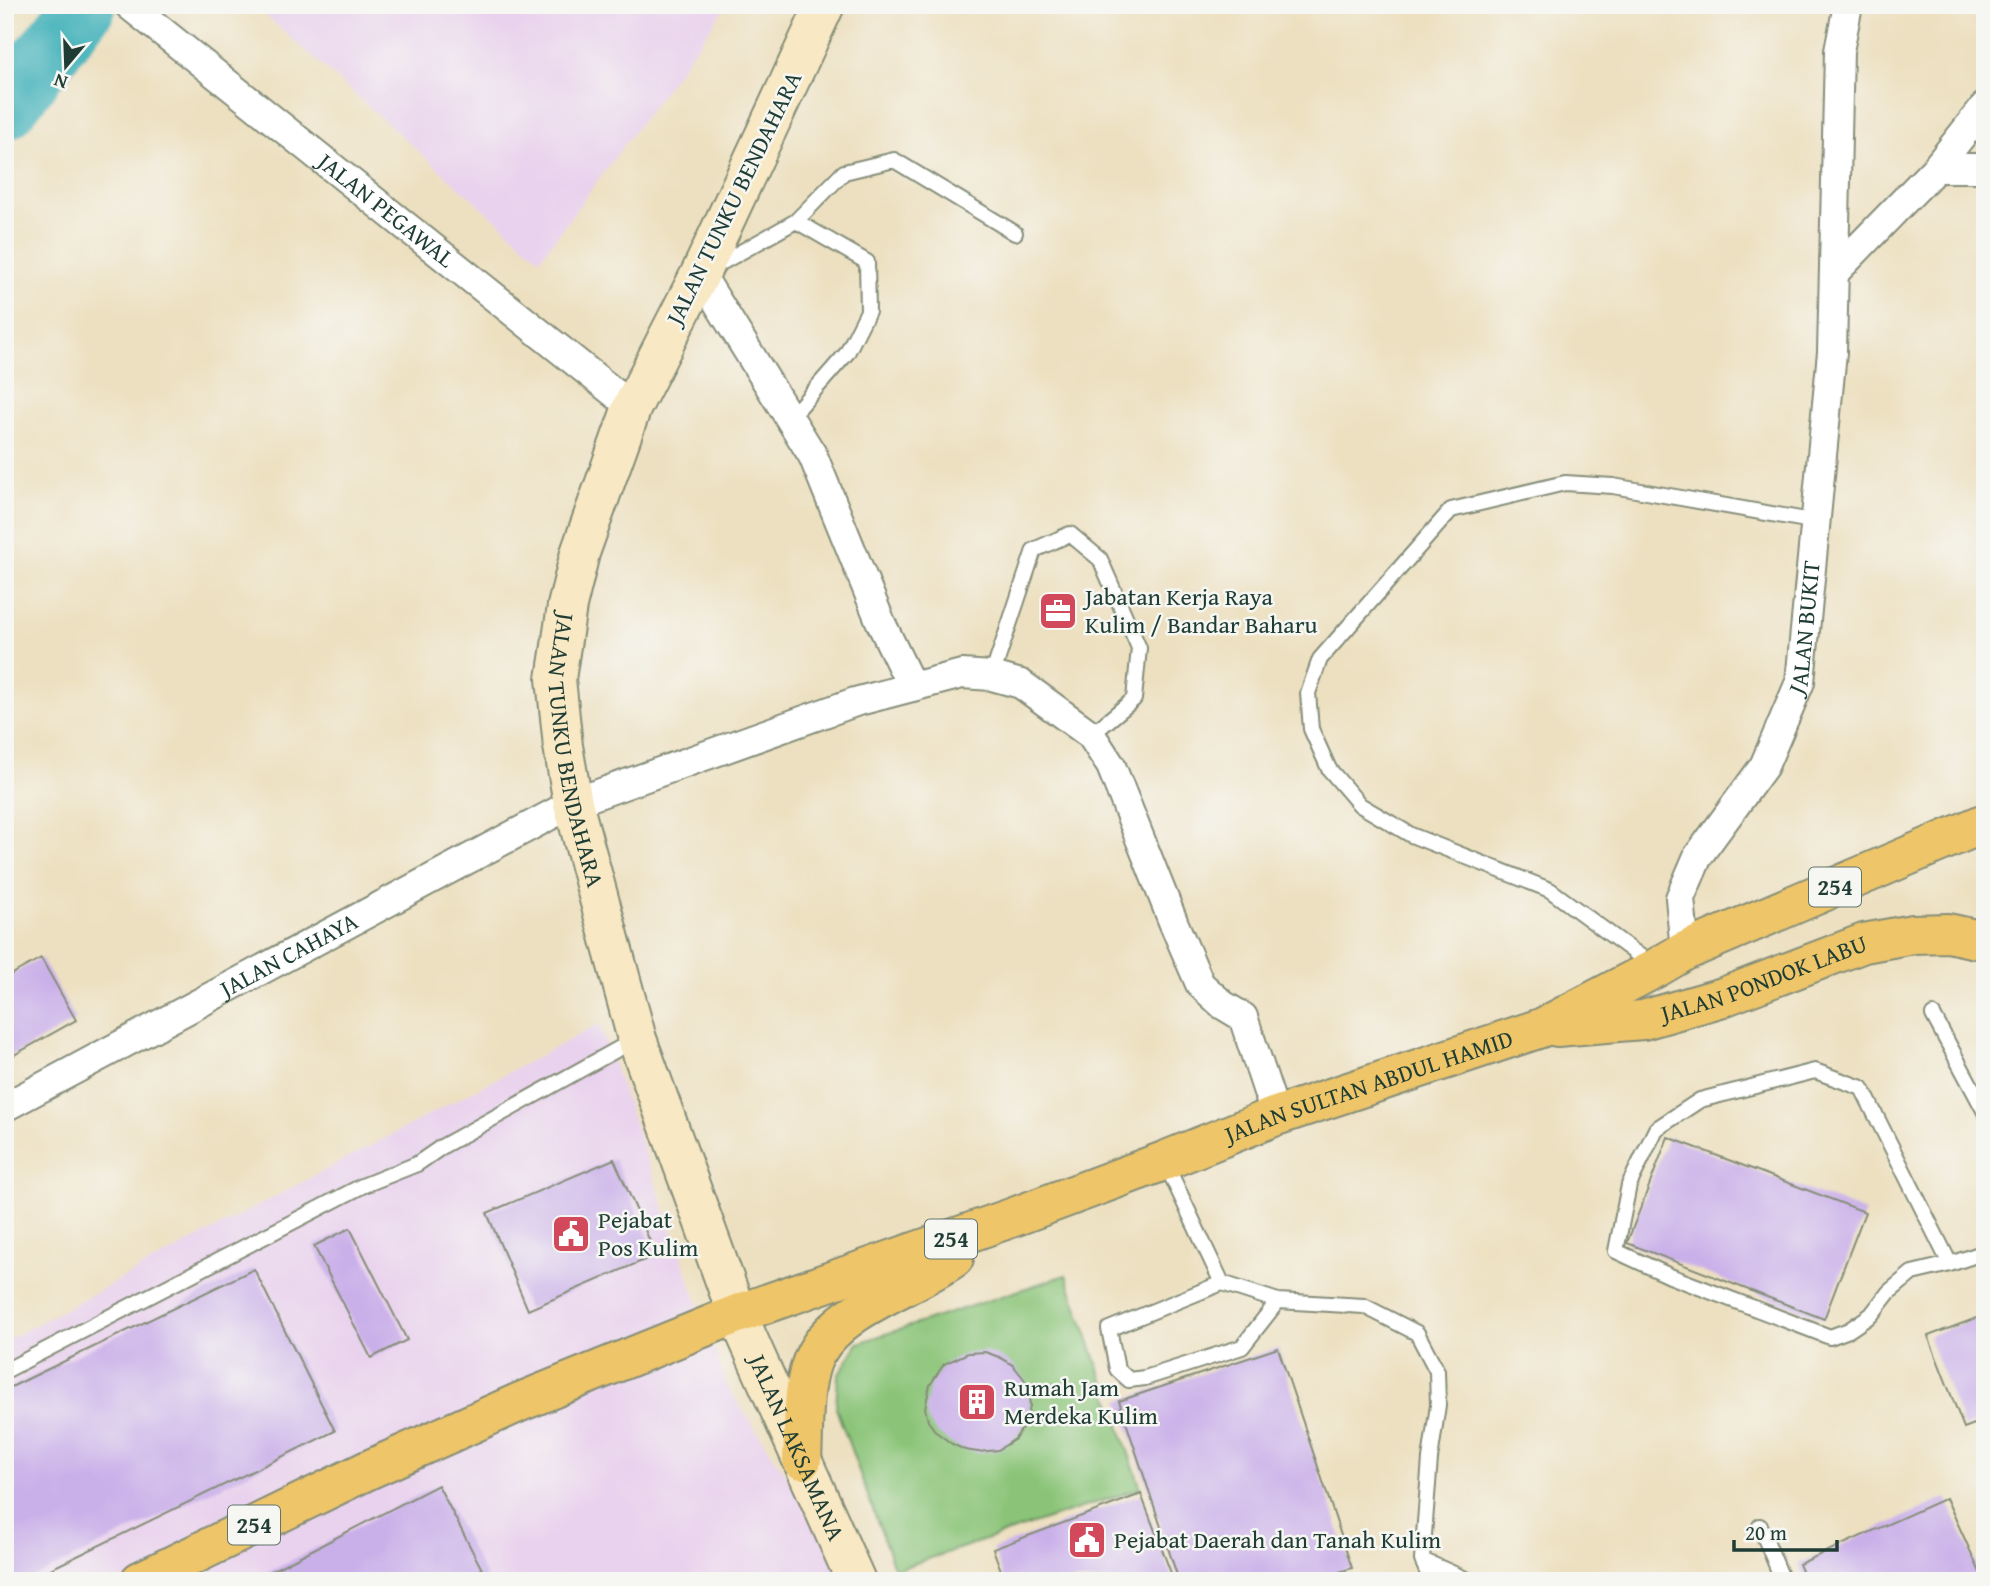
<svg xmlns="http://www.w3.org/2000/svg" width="1990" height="1586" font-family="'Gentium Book Plus',serif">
<rect width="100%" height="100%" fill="#f6f6f2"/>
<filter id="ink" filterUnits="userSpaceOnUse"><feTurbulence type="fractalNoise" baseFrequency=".0143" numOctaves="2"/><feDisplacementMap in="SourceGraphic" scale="14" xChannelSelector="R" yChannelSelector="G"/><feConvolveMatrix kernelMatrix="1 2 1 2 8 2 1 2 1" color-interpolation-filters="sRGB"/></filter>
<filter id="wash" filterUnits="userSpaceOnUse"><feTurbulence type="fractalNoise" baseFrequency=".00686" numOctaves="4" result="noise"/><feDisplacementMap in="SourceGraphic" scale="28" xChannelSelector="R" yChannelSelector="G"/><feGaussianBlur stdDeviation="1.57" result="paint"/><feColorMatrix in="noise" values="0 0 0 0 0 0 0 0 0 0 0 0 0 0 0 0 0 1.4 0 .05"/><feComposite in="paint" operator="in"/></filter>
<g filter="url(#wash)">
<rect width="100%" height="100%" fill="#ede0c0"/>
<path fill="#e9d2ed" d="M254 5H727L540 259Z
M599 1024 728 1388 857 1581H5V1341Z"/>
<path fill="#8bc478" stroke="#558056" stroke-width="2" d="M1066 1275 1141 1488 895 1570 836 1408 838 1376 858 1343Z"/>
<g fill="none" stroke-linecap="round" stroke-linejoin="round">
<path stroke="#41b1b9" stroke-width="63" d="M5 108 85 5"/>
</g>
<g id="blocks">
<path fill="#cab0e9" d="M41 958 76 1020 5 1060V978Z
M1668 1137 1865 1212 1824 1319 1627 1243Z
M614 1159 656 1255 528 1310 487 1213Z
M350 1228 407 1340 371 1358 314 1246Z
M254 1269 335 1431 26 1581H5V1390Z
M1985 1315V1420L1964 1428 1928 1336Z
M1278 1348 1352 1568 1312 1581H1179L1119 1401Z
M985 1352 999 1357 1013 1365 1024 1379 1029 1392 1030 1407 1025 1424 1015 1439 998 1450 978 1452 965 1450 952 1444 936 1432 928 1421 925 1408 930 1385 944 1364 968 1353Z
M438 1485 488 1581H252Z
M1141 1494 1174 1581H1005L993 1549Z
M1946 1498 1984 1581H1806L1799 1564Z"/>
</g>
</g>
<g filter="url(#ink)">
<use href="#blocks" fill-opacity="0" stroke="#868e7a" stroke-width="2"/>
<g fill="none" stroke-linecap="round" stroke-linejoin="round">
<defs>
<path id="lane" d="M714 267 796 221 844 172 894 160 1015 233
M790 418 847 353 868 311 867 262 796 221
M992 676 1034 550 1070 534 1100 559 1139 648 1134 699 1091 735
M1652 965 1550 890 1411 835 1360 805 1329 769 1311 729 1308 693 1320 659 1451 510 1565 483 1613 486 1817 522
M1933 1015 1985 1112
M1165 1162 1222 1283 1278 1301 1364 1306 1417 1333 1437 1371 1438 1405 1430 1459 1422 1560 1431 1581
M1950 1264 1862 1088 1815 1071 1700 1100 1656 1129 1629 1185 1616 1251 1670 1276 1830 1337 1849 1330 1871 1315 1889 1292 1912 1273 1950 1264 1985 1252
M1222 1283 1109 1329 1117 1369 1129 1380 1145 1378 1242 1347 1278 1301
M5 1371 362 1186 417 1164 443 1146 636 1039
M1760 1526 1783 1581
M1422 1560 1470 1581"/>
<g id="street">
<path id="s1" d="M129 5 632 407"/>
<path d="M1936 168H1985"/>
<path d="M1834 273 1936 168 1985 106"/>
<path d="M700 274 813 456 881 623 912 687"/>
<path id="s2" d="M1685 951 1680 898 1698 856 1764 766 1800 682 1832 352 1839 51 1848 5"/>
<path id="s3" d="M5 1107 573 803 855 702 962 674 992 676 1021 684 1091 735 1111 766 1174 924 1200 984 1223 1005 1243 1017 1276 1116"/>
</g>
<g id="secondary">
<path id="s4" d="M825 5 700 274 632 407 580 553 567 606 556 679 563 746 573 803 637 1039 737 1314 856 1581"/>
</g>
<g id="primary">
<path id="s5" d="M1557 1027 1643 1020 1723 997 1864 943 1913 934 1948 933 1985 941"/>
<path d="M802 1460C804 1430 801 1379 816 1353 842 1306 912 1288 954 1258"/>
<path id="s6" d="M140 1581 368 1470 520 1402 737 1314 1011 1218 1164 1161 1276 1116 1541 1028 1656 968 1685 951 1985 823"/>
</g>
</defs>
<use href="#lane" stroke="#868e7a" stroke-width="18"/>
<use href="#street" stroke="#868e7a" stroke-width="32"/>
<use href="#secondary" stroke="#868e7a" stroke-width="42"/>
<use href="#primary" stroke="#868e7a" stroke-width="42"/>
<use href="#lane" stroke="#fff" stroke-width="14"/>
<use href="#street" stroke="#fff" stroke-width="28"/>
<use href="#secondary" stroke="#f8e8c3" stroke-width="38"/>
<use href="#primary" stroke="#eec569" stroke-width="38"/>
</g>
</g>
<defs>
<symbol id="office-square" viewBox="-11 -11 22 22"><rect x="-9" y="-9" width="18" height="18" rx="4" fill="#d1495b" stroke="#f6f6f2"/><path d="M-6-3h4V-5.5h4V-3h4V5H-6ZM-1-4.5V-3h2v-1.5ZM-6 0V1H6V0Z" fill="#fff"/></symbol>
<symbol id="civic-square" viewBox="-11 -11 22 22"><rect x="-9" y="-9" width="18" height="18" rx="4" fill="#d1495b" stroke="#f6f6f2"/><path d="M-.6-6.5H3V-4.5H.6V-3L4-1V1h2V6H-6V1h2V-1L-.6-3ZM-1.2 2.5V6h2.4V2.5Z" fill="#fff"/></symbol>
<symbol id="building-square" viewBox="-11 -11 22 22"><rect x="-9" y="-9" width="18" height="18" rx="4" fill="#d1495b" stroke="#f6f6f2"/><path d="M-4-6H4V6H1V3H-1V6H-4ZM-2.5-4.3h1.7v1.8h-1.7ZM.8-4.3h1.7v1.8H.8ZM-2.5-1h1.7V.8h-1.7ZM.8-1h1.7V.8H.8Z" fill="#fff"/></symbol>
</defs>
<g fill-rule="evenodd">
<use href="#office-square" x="1036" y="589" width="44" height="44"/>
<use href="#civic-square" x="549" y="1212" width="44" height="44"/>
<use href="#building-square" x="955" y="1380" width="44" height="44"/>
<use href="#civic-square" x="1065" y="1518" width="44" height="44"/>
</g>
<g text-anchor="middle" stroke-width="5" stroke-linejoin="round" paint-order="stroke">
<g fill="#f6f6f2" stroke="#60746d" stroke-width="2">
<rect x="1809" y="867.5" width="52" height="39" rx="5"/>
<rect x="925" y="1219.5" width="52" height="39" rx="5"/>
<rect x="228" y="1505.5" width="52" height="39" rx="5"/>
</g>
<g font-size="23" font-weight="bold" fill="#1f3d34">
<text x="1835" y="895">254</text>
<text x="951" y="1247">254</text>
<text x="254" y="1533">254</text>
</g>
<g font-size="24" fill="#1f3d34" stroke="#f6f6f2">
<text transform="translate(734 198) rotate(-64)" y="8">JALAN TUNKU BENDAHARA</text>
<text dy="8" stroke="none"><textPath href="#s1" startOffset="329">JALAN PEGAWAL</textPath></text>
<text dy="8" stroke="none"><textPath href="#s2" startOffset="357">JALAN BUKIT</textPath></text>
<text dy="8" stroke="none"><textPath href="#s4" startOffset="802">JALAN TUNKU BENDAHARA</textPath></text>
<text dy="8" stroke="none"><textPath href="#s3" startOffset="322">JALAN CAHAYA</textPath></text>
<text dy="8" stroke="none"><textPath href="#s5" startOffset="214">JALAN PONDOK LABU</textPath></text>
<text dy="8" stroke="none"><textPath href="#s6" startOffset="1326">JALAN SULTAN ABDUL HAMID</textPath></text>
<text dy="8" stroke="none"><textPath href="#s4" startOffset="1538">JALAN LAKSAMANA</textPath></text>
</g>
<g font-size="24" fill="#1f3d34" stroke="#f6f6f2" text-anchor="start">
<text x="1085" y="605">Jabatan Kerja Raya<tspan x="1085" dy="28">Kulim / Bandar Baharu</tspan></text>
<text x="598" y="1228">Pejabat<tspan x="598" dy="28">Pos Kulim</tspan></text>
<text x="1004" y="1396">Rumah Jam<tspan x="1004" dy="28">Merdeka Kulim</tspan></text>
<text x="1114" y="1548">Pejabat Daerah dan Tanah Kulim</text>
</g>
</g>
<rect width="1990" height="1586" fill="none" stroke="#f6f6f2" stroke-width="28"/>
<g transform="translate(66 66) rotate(199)" stroke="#f6f6f2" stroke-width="5" paint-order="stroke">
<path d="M0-5L12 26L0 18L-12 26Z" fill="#1f3d34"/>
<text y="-10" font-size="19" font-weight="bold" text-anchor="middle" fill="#1f3d34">N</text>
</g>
<path d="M1734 1540v10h103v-10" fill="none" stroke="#1f3d34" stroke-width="3.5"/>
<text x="1745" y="1540" font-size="21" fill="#1f3d34" stroke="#f6f6f2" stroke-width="5" paint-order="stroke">20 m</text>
</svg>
